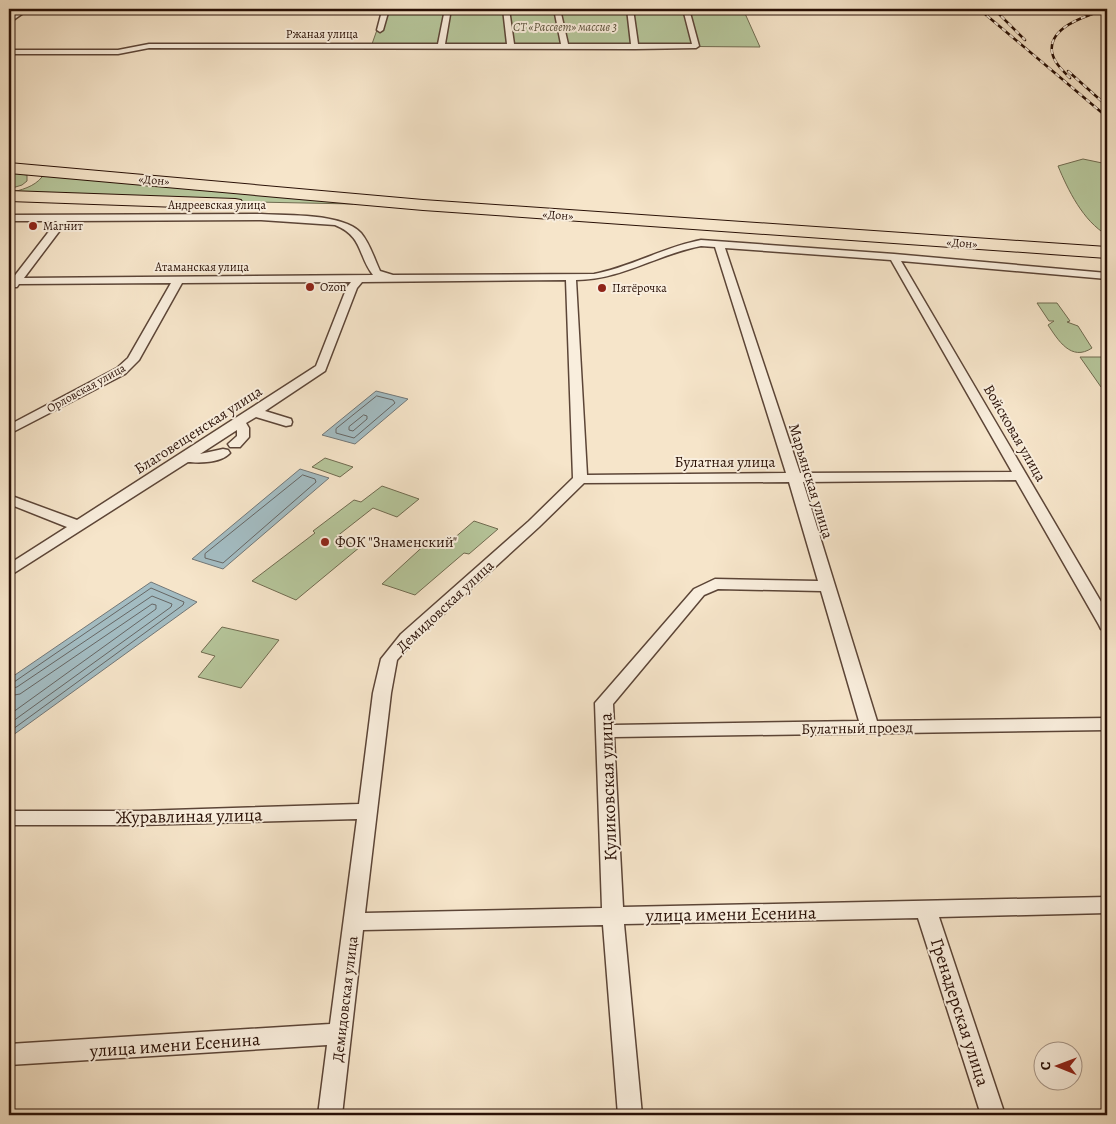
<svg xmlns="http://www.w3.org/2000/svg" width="1116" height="1124" font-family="Alegreya,serif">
<rect width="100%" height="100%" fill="#f6e5ca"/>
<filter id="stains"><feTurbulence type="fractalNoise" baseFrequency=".004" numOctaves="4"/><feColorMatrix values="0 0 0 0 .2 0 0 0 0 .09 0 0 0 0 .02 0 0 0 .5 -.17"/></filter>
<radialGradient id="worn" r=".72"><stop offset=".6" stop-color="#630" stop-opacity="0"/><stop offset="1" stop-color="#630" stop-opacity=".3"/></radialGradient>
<path fill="#b6c69b" stroke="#706b50" d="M258 9H743L760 47 372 44 384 10Z
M1083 159 1107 164V235C1083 221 1068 190 1058 166Z
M9 172 27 175V181L22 185 9 189Z
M39 172 352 202 353 204 107 199 9 193C21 190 34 187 42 177Z
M1037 303H1057L1070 321 1067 322 1078 326 1092 348C1071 362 1058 340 1048 325L1054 321H1049Z
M1080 357H1105L1107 361V387H1101Z
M325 458 353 467 340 477 312 467Z
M382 486 419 499 397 517 373 508 336 537 360 547 296 600 252 581 315 533 313 531 354 500 361 502Z
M474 521 498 529 469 554 464 553 415 595 382 584 430 540 445 546Z
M222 627 279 640 241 688 198 677 215 656 201 652Z"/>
<path fill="#a3bcc2" stroke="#727777" d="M376 391 408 399 355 444 322 435Z
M300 469 329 478 223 569 192 559Z
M151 582 197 602 9 738V679Z"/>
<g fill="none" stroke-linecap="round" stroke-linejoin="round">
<path stroke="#666664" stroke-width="1" d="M377 396 393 400 395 403 354 438 336 433V429Z
M364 415 367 416V419L353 431 349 430V427Z
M303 475 315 479 316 482 223 563 205 558V554Z
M9 683 14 682 151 588 184 602 183 605 9 732
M9 689 17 687 152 596 172 604 171 607 9 724
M9 696 20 694 152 604 156 605V609L9 715"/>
<defs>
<path id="street" d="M22 9H29L9 23V18Z
M237 9H389L383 30 380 32 377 30 382 11 364 13 240 11Z
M445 9H451L445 44H507L503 9H509L514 44H561L554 9H560L568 44H631L627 9H633L638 44H692L683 9H689L699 46 696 48 635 49 149 48 118 54H9V50H118L149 44H438Z
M261 214C288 216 343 213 361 233 370 244 374 258 380 271L393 275 594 274C631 267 664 247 701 240L894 254 1107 273V279L901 261 1107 612V630L1101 629 1099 625 1016 480 803 482 877 721 1107 718V730L614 737 623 907 1107 897V913L939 917 1005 1115H981L918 918 624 924 642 1115H618L603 925 363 930 342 1115H318L327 1045 9 1065V1044L330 1024 357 819 139 825H9V811H139L359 804 373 693 381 659 401 634 529 521 573 478 566 280 362 282 357 288 325 371 265 411 291 419 292 422 291 425 286 426 256 417 246 423 249 428V437L240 447H230L228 444 237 436V430L200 454 223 449 228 450 230 453C221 463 200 463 188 462L14 573 9 575V564L67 527 9 504V495L77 520 316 366 347 287 351 282 182 283 139 360 125 374 9 434V425L117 368 128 358 171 283 19 284 17 287H9V278H13L57 221H9V215ZM261 220 335 225C363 236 358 256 373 275L24 278 67 221ZM701 246 715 247 786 473 587 475 576 280C621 280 658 254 701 246ZM725 248 891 260 1012 472 800 473ZM789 482 818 581 715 579 694 589 595 703 602 908 365 913 391 693 397 660 413 642 539 527 584 483ZM718 589 821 591 859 721 614 725 613 704 704 595Z"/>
<path id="highway" d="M9 163 423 200 1107 247V258L423 210 9 173Z
M9 191 235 199 241 200 243 204 241 208 235 209 9 201Z"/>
</defs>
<use href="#street" stroke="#5c4537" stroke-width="3"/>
<use href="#highway" stroke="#291006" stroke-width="2"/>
<use href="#street" fill="#f9eedd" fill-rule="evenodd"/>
<use href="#highway" fill="#f6e5ca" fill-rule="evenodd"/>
<defs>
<path id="rail" d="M979 9 1107 117
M994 9 1025 40
M1068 71 1107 106
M1070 78C1063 71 1054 63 1052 52 1048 26 1089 15 1107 9"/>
</defs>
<use href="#rail" stroke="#291006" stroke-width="2.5"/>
<use href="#rail" stroke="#f9eedd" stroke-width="2" stroke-dasharray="5" stroke-linecap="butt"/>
</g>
<g fill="#8f2418" stroke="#f9eedd" stroke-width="2">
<circle cx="33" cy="226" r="5"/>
<circle cx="310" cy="287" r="5"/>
<circle cx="602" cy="288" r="5"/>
<circle cx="325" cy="542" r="5"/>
</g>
<g text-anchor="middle" stroke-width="4" stroke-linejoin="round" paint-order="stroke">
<g font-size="12" font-style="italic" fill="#5a503a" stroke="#f9eedd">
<text x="565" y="31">СТ «Рассвет» массив 3</text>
</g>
<g font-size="12" fill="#291006" stroke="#f9eedd">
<text x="322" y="38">Ржаная улица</text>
<text transform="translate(154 180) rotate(5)" y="4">«Дон»</text>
<text x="217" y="209">Андреевская улица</text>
<text transform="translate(558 215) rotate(4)" y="4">«Дон»</text>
<text transform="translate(962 243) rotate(4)" y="4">«Дон»</text>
<text x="202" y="271">Атаманская улица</text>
<text transform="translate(86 388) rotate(-29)" y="4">Орловская улица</text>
</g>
<g font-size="12" fill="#291006" stroke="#f9eedd" text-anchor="start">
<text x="43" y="230">Магнит</text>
<text x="320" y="291">Ozon</text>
<text x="612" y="292">Пятёрочка</text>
</g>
<g font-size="15" fill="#291006" stroke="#f9eedd">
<text transform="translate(198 430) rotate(-33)" y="5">Благовещенская улица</text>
<text transform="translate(1015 433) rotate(60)" y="5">Войсковая улица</text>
<text x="725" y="467">Булатная улица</text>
<text transform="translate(811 481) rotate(73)" y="5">Марьянская улица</text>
<text transform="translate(445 606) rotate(-43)" y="5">Демидовская улица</text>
<text transform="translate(857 728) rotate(-1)" y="5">Булатный проезд</text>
<text transform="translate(345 999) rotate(-83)" y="5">Демидовская улица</text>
</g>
<g font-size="15" fill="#291006" stroke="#f9eedd" text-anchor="start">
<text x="335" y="547">ФОК "Знаменский"</text>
</g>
<g font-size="18" fill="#291006" stroke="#f9eedd">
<text transform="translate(608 787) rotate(-92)" y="6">Куликовская улица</text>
<text transform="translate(189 816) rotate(-1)" y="6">Журавлиная улица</text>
<text transform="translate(731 914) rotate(-1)" y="6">улица имени Есенина</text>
<text transform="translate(960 1012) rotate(72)" y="6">Гренадерская улица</text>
<text transform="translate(175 1045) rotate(-4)" y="6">улица имени Есенина</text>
</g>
</g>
<rect width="1116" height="1124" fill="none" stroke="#f6e5ca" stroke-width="30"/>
<rect x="10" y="10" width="1096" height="1104" fill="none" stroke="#291006" stroke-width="2.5"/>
<rect x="15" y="15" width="1086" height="1094" fill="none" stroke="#291006"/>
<g transform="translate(1058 1066) rotate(271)"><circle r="24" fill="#f9eedd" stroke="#a69587"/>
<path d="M0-4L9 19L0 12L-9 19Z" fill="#8f2418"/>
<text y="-8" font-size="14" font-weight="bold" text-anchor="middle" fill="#291006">С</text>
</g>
<rect width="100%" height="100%" filter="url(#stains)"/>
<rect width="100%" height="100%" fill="url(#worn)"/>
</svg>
